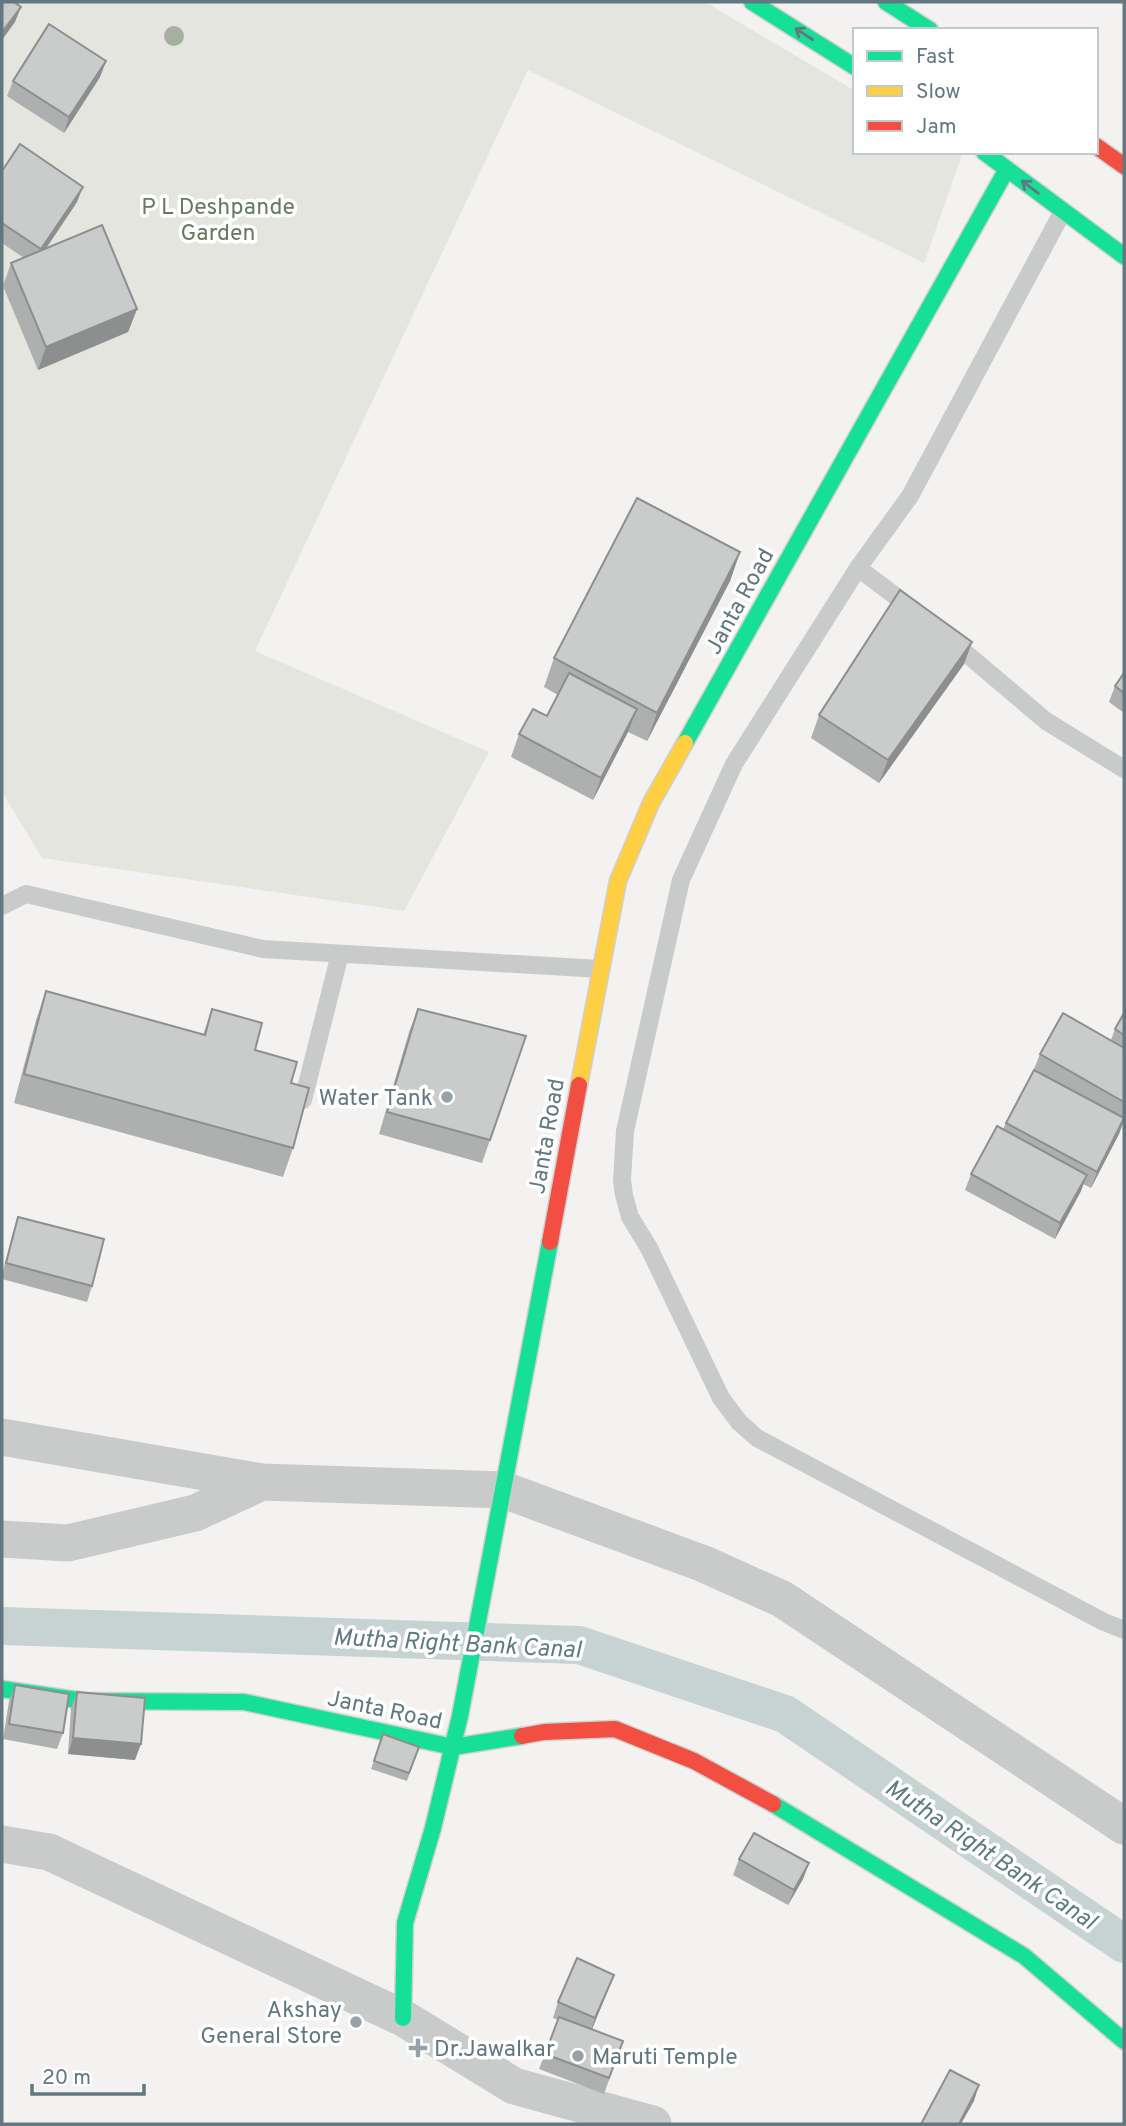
<svg xmlns="http://www.w3.org/2000/svg" width="1126" height="2126" font-family="Overpass,sans-serif">
<rect width="100%" height="100%" fill="#f3f2f0"/>
<path fill="#e3e5de" d="M2 2H705L855 91V152H958L962 155 924 263 528 70 255 651 489 752 404 911 42 858 2 792Z"/>
<g fill="none" stroke-linecap="round" stroke-linejoin="round">
<path stroke="#c7d2d2" stroke-width="38" d="M2 1626 579 1645 785 1714 1124 1944"/>
<defs>
<path id="fast" d="M752 2 855 67
M886 2 930 30
M984 152 1124 256
M685 743 1007 169
M2 1689 84 1701 244 1702 453 1747 522 1736
M773 1804 1024 1956 1124 2041
M403 2018 405 1923 433 1828 460 1716 550 1242"/>
<path id="slow" d="M579 1085 618 881 651 803 685 743"/>
<path id="jam" d="M1096 146 1124 166
M550 1242 579 1085
M522 1736 544 1732 615 1729 694 1761 773 1804"/>
</defs>
<use href="#fast" stroke="#cfd0d0" stroke-width="19"/>
<use href="#slow" stroke="#cfd0d0" stroke-width="19"/>
<use href="#jam" stroke="#cfd0d0" stroke-width="19"/>
<path stroke="#c9cbcb" stroke-width="18" d="M1063 211 910 496 858 568 734 764 681 880 625 1131 622 1180 624 1195 630 1217 649 1248 721 1398 739 1422 757 1438 1104 1622 1124 1630
M858 568 914 610
M949 639 1046 721 1124 769
M2 906 26 894 263 949 600 969
M303 1100 340 954"/>
<path stroke="#c9cbcb" stroke-width="37" d="M2 1437 262 1482 504 1490 704 1564 782 1599 1124 1826
M2 1539 68 1543 195 1513 262 1482
M2 1844 49 1852 403 2018 514 2086 653 2124"/>
<use href="#fast" stroke="#16e098" stroke-width="16"/>
<use href="#slow" stroke="#ffcf43" stroke-width="16"/>
<use href="#jam" stroke="#f24e42" stroke-width="16"/>
</g>
<circle fill="#a7afa1" cx="174" cy="36" r="10"/>
<path fill="#aeafaf" d="M106 61 100 77 64 133 7 96 13 81Z
M2 171 77 202 46 248 137 309 128 332 38 370 3 286 11 263 24 258 2 243Z
M740 552 730 581 647 741 628 732 593 800 511 757 519 734 547 716 558 695 544 687 554 658Z
M972 642 964 664 879 783 811 738 819 715Z
M1124 673V713L1109 702 1115 686Z
M46 991 203 1035 212 1009 255 1050 291 1083 293 1148 283 1177 14 1103 36 1020Z
M418 1009 526 1036 482 1163 379 1134 409 1032Z
M1124 1013V1121L1119 1134 1091 1188 1083 1184 1081 1191 1055 1239 965 1190 971 1174 1003 1129 1006 1123 1059 1084 1034 1069 1040 1054 1111 1040 1115 1029Z
M18 1217 92 1286 87 1302 2 1279V1275L13 1232Z
M15 1685 63 1733 57 1749 3 1739 9 1701Z
M77 1692 135 1760 68 1754 71 1708Z
M383 1734 419 1747 407 1781 371 1769Z
M739 1859 809 1863 803 1879 788 1905 733 1875Z
M608 1990 592 2029 623 2041 604 2094 539 2069 558 2020 553 2018 558 2002Z"/>
<path fill="#8d8f8f" d="M21 7 15 22 2 40V32Z
M106 61 100 77 64 133 69 117Z
M83 187 77 202 35 265 41 249Z
M137 309 128 332 38 370 46 347Z
M740 552 730 581 647 741 657 713Z
M972 642 964 664 879 783 888 760Z
M637 709 628 732 593 800 601 778Z
M1124 1119 1119 1134 1091 1188 1097 1172Z
M1087 1175 1081 1191 1055 1239 1060 1223Z
M73 1738 141 1744 135 1760 68 1754Z
M809 1863 803 1879 788 1905 794 1890Z
M614 1975 608 1990 590 2034 595 2018Z
M979 2085 974 2101 961 2124H959Z"/>
<path fill="#cacccc" stroke="#8d8f8f" stroke-width="2" d="M2 2H14L21 7 2 32Z
M49 24 106 61 69 117 13 81Z
M20 144 83 187 41 249 2 223V171Z
M102 225 137 309 46 347 11 263Z
M637 498 740 552 657 713 554 658Z
M900 590 972 642 888 760 819 715Z
M569 673 637 709 601 778 519 734 533 709 547 716Z
M1124 673V693L1115 686Z
M46 991 205 1035 212 1009 262 1023 255 1050 297 1062 291 1083 309 1088 293 1148 24 1074Z
M418 1009 526 1036 490 1140 387 1112Z
M1063 1013 1124 1048V1102L1040 1054Z
M1124 1013V1035L1115 1029Z
M1034 1070 1124 1118 1097 1172 1006 1123Z
M997 1126 1087 1175 1060 1223 971 1174Z
M18 1217 104 1239 92 1286 6 1263Z
M15 1685 69 1694 63 1733 9 1724Z
M77 1692 145 1698 141 1744 73 1738Z
M383 1734 419 1747 409 1773 374 1761Z
M754 1833 809 1863 794 1890 739 1859Z
M577 1958 614 1975 595 2018 558 2002Z
M559 2017 623 2041 609 2078 545 2054Z
M950 2070 979 2085 959 2124H921Z"/>
<defs><path id="oneway-shaft" d="M-6 0H5M1.5-3L5.5 0L1.5 3" fill="none" stroke-width="1.6" stroke-linecap="round" stroke-linejoin="round" transform="scale(1.75)"/></defs>
<g stroke="#627881">
<use href="#oneway-shaft" transform="translate(804 34) rotate(-147)"/>
<use href="#oneway-shaft" transform="translate(1030 187) rotate(-143)"/>
</g>
<g fill="#95a3a8" stroke="#fff" stroke-width="2.5">
<circle cx="447" cy="1097" r="7"/>
<circle cx="356" cy="2022" r="7"/>
<path d="M414.5 2037.5h7v7h7v7h-7v7h-7v-7h-7v-7h7z"/>
<circle cx="578" cy="2056" r="7"/>
</g>
<g text-anchor="middle" stroke-width="7" stroke-linejoin="round" paint-order="stroke">
<g font-size="23" fill="#697861" stroke="#fff">
<text x="218" y="214">P L Deshpande<tspan x="218" dy="26">Garden</tspan></text>
</g>
<g font-size="23" fill="#627881" stroke="#fff">
<text transform="translate(739 601) rotate(-61)" y="8">Janta Road</text>
<text transform="translate(546 1136) rotate(-80)" y="8">Janta Road</text>
<text transform="translate(385 1709) rotate(12)" y="8">Janta Road</text>
</g>
<g font-size="23" fill="#627881" stroke="#fff" text-anchor="end">
<text x="433" y="1105">Water Tank</text>
<text x="342" y="2017">Akshay<tspan x="342" dy="26">General Store</tspan></text>
<text x="434" y="2056" text-anchor="start">Dr.Jawalkar</text>
<text x="592" y="2064" text-anchor="start">Maruti Temple</text>
</g>
<g font-size="24" font-style="italic" fill="#5e7b7f" stroke="#fff">
<text transform="translate(457 1643) rotate(3)" y="8">Mutha Right Bank Canal</text>
<text transform="translate(991 1854) rotate(34)" y="8">Mutha Right Bank Canal</text>
</g>
</g>
<rect width="1126" height="2126" fill="none" stroke="#627881" stroke-width="7"/>
<rect x="853" y="28" width="245" height="126" fill="#ffffff" stroke="#c0c9cd" stroke-width="2"/>
<rect x="867" y="51" width="35" height="10" fill="#16e098" stroke="#c0c9cd" stroke-width="2"/>
<text x="916" y="63" font-size="21" fill="#627881">Fast</text>
<rect x="867" y="86" width="35" height="10" fill="#ffcf43" stroke="#c0c9cd" stroke-width="2"/>
<text x="916" y="98" font-size="21" fill="#627881">Slow</text>
<rect x="867" y="121" width="35" height="10" fill="#f24e42" stroke="#c0c9cd" stroke-width="2"/>
<text x="916" y="133" font-size="21" fill="#627881">Jam</text>
<path d="M32 2084v10h112v-10" fill="none" stroke="#627881" stroke-width="3.5"/>
<text x="42" y="2084" font-size="21" fill="#627881" stroke="#ffffff" stroke-width="5" paint-order="stroke">20 m</text>
</svg>
